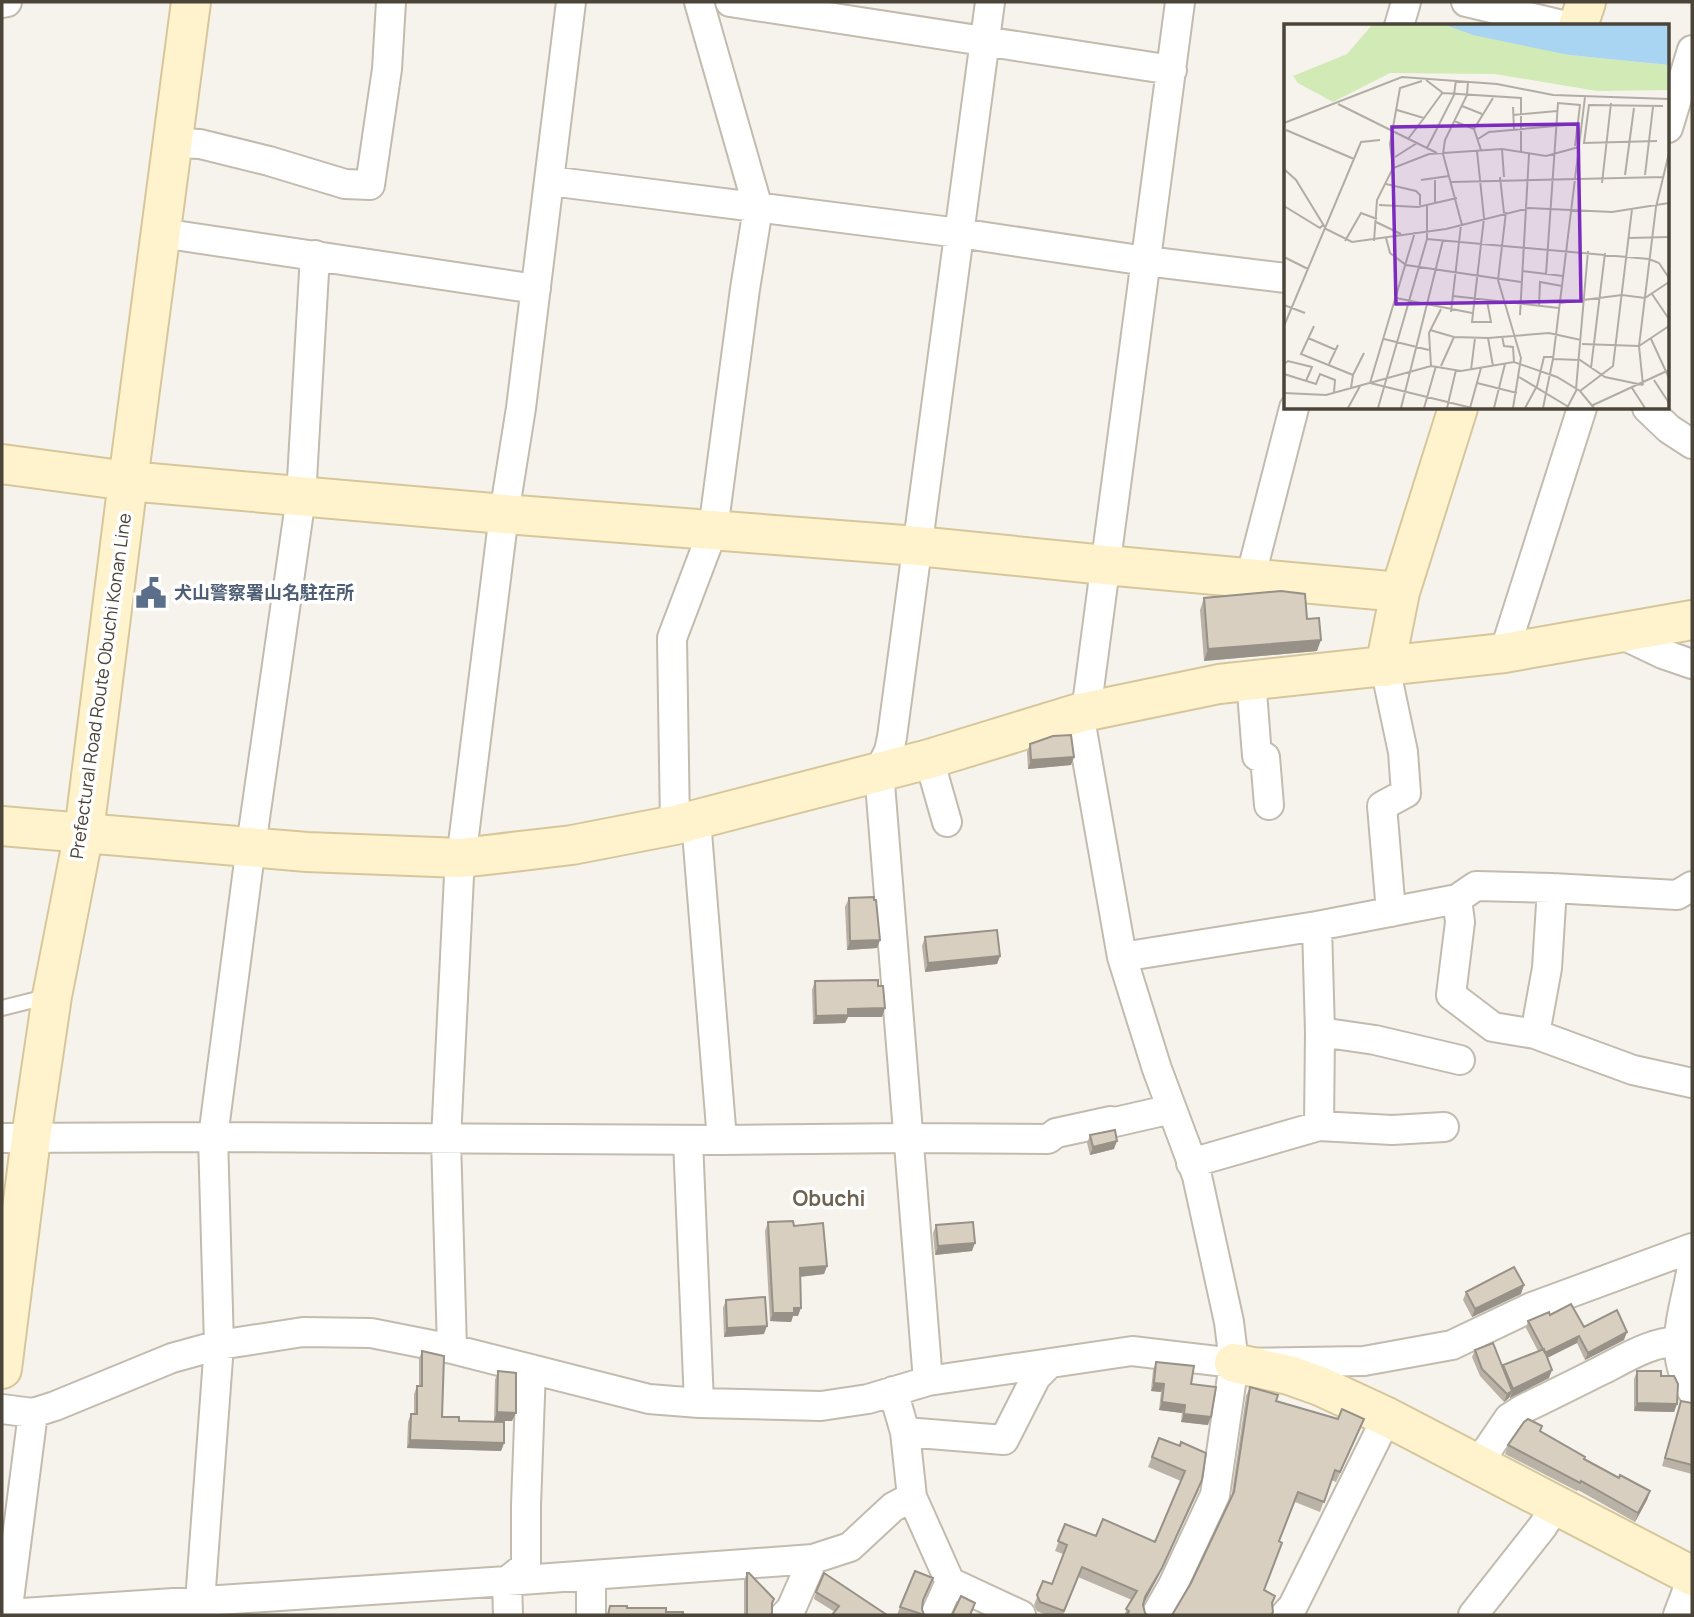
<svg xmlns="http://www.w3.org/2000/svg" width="1694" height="1617" font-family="Manrope,'Noto Sans JP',sans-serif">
<rect width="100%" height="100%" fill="#f6f3ec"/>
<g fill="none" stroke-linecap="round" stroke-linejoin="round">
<defs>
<path id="lane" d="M2 1008 50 996"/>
<path id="street" d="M730 2 1172 70
M1466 2 1567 26
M2 3 7 2
M1399 26 1406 2
M1668 128 1692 50
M173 143 200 144 269 161 345 184 370 185 387 69 391 2
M550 181 959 233 1146 261 1286 278
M161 233 536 289
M1647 408 1669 429 1692 444
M1250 579 1294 408
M1619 633 1663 654 1692 664
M1504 653 1582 408
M1385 667 1403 752 1406 793 1382 806 1391 912
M1251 679 1257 756 1265 757 1269 805
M1086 712 1180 2
M1079 713 1122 957 1157 1069 1197 1176 1229 1322 1234 1363 1215 1495 1173 1585 1156 1615
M929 759 947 822
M696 820 722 1140
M675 825 672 638 713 530 745 289 758 208 699 2
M1457 899 1460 922 1451 995 1493 1027 1535 1034 1633 1070 1692 1083
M1317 926 1320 1032 1319 1126
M1122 957 1317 926 1457 899 1476 886 1552 888 1677 895 1692 886
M1320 1032 1375 1040 1460 1060
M1535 1034 1547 968 1552 888
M2 1138 213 1137 722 1140 909 1138 1048 1139 1056 1133 1111 1121 1115 1122 1172 1109
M688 1140 699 1403
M1191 1163 1319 1126 1392 1130 1444 1127
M1692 1266C1685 1312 1666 1347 1692 1391
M452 1349 446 1139 459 876 504 514 521 408 571 2
M928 1381 879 771 889 751 892 737 990 2
M893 1391 905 1432 912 1497 950 1582 935 1615
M2 1409 33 1413 55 1406 172 1358 219 1345 303 1332 371 1333 452 1349 649 1399 699 1403 821 1406 868 1399 928 1381 1132 1351 1234 1363 1364 1361 1452 1345 1532 1307 1692 1248
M905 1432 1004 1440 1036 1377 1049 1364
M1477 1465 1509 1418 1523 1409C1550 1396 1576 1383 1602 1370 1626 1358 1651 1342 1679 1341
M591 1575V1615
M950 1582 1021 1615
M7 1614 507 1581 813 1559 850 1547 893 1507 912 1497
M7 1615 33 1413
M199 1615 219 1345 213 1137 251 846 301 497 315 255
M508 1615 507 1581 526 1566V1505L531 1369
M785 1615 791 1609 813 1559
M1285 1615 1293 1606 1387 1417
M1473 1615 1543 1526 1556 1505
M1678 1615 1692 1578"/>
<path id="secondary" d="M1578 26 1586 2
M2 464 128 481 504 514 917 546 1105 565 1400 592
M1385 667 1400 592 1458 408
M2 826 307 852 461 858 572 845 675 825 929 759 1079 713 1219 684 1504 653 1692 620
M1234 1363 1289 1375 1320 1386 1387 1417 1692 1576
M2 1369 31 1138 52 996 84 832 128 481 191 2"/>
</defs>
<use href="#lane" stroke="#c2bbae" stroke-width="18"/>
<use href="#street" stroke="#c2bbae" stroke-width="32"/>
<use href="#secondary" stroke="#d6c79b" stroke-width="42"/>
<use href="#lane" stroke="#fff" stroke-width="14"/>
<use href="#street" stroke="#fff" stroke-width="28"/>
<use href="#secondary" stroke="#fff3cd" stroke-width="38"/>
</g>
<path fill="#bab2a6" d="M1204 598 1307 619 1317 651 1204 661 1200 610Z
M1030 744 1074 757 1071 765 1028 769 1027 752Z
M849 898 880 940 877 948 847 950 845 907Z
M925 937 1000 956 997 964 925 972 922 946Z
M815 981 878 986 885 1008 882 1017H848L845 1023 813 1024 812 990Z
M1090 1135 1114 1149 1090 1155 1087 1143Z
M768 1222 794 1226 827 1266 824 1274 800 1277 798 1316H793L791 1322 770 1321 765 1231Z
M936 1225 972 1251 935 1255 933 1233Z
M1466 1292 1521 1294 1472 1317 1463 1300Z
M726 1300 764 1334 724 1337 723 1308Z
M1550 1315 1624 1340 1585 1360 1577 1343 1547 1358 1549 1378 1510 1398 1509 1397 1504 1402 1480 1376 1472 1357 1475 1350 1502 1366 1503 1365 1538 1351 1526 1328 1528 1321Z
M422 1351 442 1417 459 1421 504 1443 501 1451 407 1448 408 1422 411 1414H414V1394L417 1386H419V1359Z
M1156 1362 1191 1384 1208 1425 1181 1422 1182 1413 1159 1410 1161 1392 1151 1391 1153 1370Z
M498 1371 512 1421H494L495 1380Z
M1637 1371 1661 1376 1677 1404 1674 1412 1634 1411V1379Z
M1250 1387 1276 1401 1360 1429 1336 1482 1331 1480 1320 1512 1295 1502 1279 1542 1264 1590 1272 1604 1174 1613 1191 1583 1231 1499 1246 1396Z
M1681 1401 1692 1435V1474L1662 1466Z
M1540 1432 1584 1459 1619 1478 1650 1491 1647 1500 1635 1522 1578 1490 1577 1491 1505 1454 1508 1445Z
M1159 1438 1179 1446 1181 1442 1199 1490 1158 1577 1143 1604 1145 1613 1147 1615H1124L1132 1600 1078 1577 1063 1615H1046L1037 1611 1034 1605 1043 1581 1052 1584 1063 1554 1055 1551 1065 1524 1096 1536 1155 1542 1181 1481 1148 1467Z
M747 1573 772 1605 771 1615H744V1581Z
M930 1587 922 1603V1609L924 1615H897L900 1607Z
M816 1592 887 1615 835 1612 814 1599Z"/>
<path fill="#979187" d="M1321 640 1317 651 1204 661 1208 649Z
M1074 757 1071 765 1028 769 1031 760Z
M880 940 877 948 847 950 850 941Z
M1000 956 997 964 925 972 928 963Z
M885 1008 882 1017H848L845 1023 813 1024 816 1016 848 1009Z
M1117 1141 1114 1149 1090 1155 1093 1147Z
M975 1243 972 1251 935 1255 938 1246Z
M827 1266 824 1274 797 1277 800 1268Z
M1524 1285 1521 1294 1472 1317 1475 1309Z
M794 1308H801L798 1316H793L791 1322 770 1321 773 1313Z
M767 1326 764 1334 724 1337 727 1328Z
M1627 1332 1624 1340 1585 1360 1588 1353Z
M1579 1336 1577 1343 1543 1360 1545 1353Z
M1552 1370 1549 1378 1510 1398 1513 1389Z
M1154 1383 1164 1384 1161 1392 1151 1391Z
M1512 1391 1509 1398 1504 1402 1507 1394Z
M1162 1402 1185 1405 1182 1413 1159 1410Z
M1637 1403 1677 1404 1674 1412 1634 1411Z
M497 1412 516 1413 512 1421H494Z
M1184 1414 1211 1417 1208 1425 1181 1422Z
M410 1440 504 1443 501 1451 407 1448Z
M1202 1480 1158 1577 1142 1607 1145 1597Z
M1650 1491 1647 1500 1635 1522 1638 1513Z"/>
<path fill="#d8cfc1" stroke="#979187" stroke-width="2" d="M1281 591 1305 594 1307 619 1319 618 1321 640 1208 649 1204 598Z
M1071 735 1074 757 1031 760 1030 744 1053 736Z
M874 897V900H876L880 940 850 941 849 898Z
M997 930 1000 956 928 963 925 937Z
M878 980V986H883L885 1008 848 1009V1015L816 1016 815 981Z
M1115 1130 1117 1141 1093 1147 1090 1135Z
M793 1221 794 1226 823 1223 827 1266 800 1268 801 1308H794V1313H773L768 1222Z
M973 1222 975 1243 938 1246 936 1225Z
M1514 1267 1524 1285 1475 1309 1466 1292Z
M765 1297 767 1326 727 1328 726 1300Z
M1571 1304 1584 1327 1617 1310 1627 1332 1588 1353 1579 1336 1545 1353 1528 1321 1549 1312 1550 1315Z
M1493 1343 1512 1391 1507 1394 1482 1369 1475 1350Z
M1544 1349 1552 1370 1513 1389 1503 1365Z
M422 1351 444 1356 442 1417H459V1421L504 1422V1443L410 1440 411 1414H417V1386H422Z
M1156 1362 1194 1366 1191 1384 1216 1387 1211 1417 1184 1414 1185 1405 1162 1402 1164 1384 1154 1383Z
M498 1371 516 1373V1413L497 1412Z
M1637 1371H1661V1376H1674L1678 1384 1677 1404 1637 1403Z
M1250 1387 1278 1395 1276 1401 1338 1419 1342 1409 1364 1419 1340 1472 1335 1470 1324 1502 1298 1492 1279 1541 1282 1543 1264 1590 1275 1596 1272 1603 1273 1612 1271 1615H1172L1191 1583 1234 1492Z
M1681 1401 1692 1403V1465L1665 1458Z
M1528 1419 1542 1426 1540 1431 1585 1457 1584 1459 1619 1478 1620 1475 1650 1491 1638 1513 1581 1481 1580 1483 1508 1445 1524 1422Z
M1159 1438 1180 1446 1181 1442 1206 1453 1202 1480 1162 1568 1145 1597 1143 1605 1145 1613 1147 1615H1127L1129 1611 1126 1609 1137 1591 1082 1567 1064 1611 1040 1602 1037 1595 1043 1581 1052 1584 1067 1545 1058 1541 1065 1524 1096 1536 1103 1519 1155 1542 1185 1471 1152 1457Z
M915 1571 933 1578 923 1600 922 1609 924 1615 900 1607Z
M747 1573H749L774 1599 772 1603V1613L770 1615H747Z
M824 1573 887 1615H832L839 1606 816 1592Z
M961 1596 975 1603 970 1615H952Z
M610 1606H627V1608H666V1612H683V1615H608Z"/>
<defs>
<symbol id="civic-bare" viewBox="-9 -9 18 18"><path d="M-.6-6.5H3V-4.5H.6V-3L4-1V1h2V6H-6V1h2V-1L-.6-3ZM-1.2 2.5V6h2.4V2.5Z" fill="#5c6f8a" stroke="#fff" stroke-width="2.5" paint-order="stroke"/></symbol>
</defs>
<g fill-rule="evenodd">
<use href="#civic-bare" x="129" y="571" width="44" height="44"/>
</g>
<g text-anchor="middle" stroke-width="7" stroke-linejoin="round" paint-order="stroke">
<g font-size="18" font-weight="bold" fill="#4e5e75" stroke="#fff" text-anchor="start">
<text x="174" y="599">犬山警察署山名駐在所</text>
</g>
<g font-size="18" fill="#4b4439" stroke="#fff">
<text transform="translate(101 686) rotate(-82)" y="6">Prefectural Road Route Obuchi Konan Line</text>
</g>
<g font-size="21" font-weight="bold" fill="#6e6250" stroke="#fff">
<text x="829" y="1206">Obuchi</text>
</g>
</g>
<g transform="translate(1284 24)">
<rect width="385" height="385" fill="#f6f3ec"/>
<path d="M88 1H182L285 31 385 41V66L313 67 211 50 106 49 49 78 14 59 9 52 63 30Z" fill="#d2eab5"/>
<path d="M162 1H385V41L285 31 189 11Z" fill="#a9d4f2"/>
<path fill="none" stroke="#b2ada4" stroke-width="2" d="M142 56 159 69 237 74V128M54 80 153 129M178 82 198 90M229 83 230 105M113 86 140 94 124 115M229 91 273 87M140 94 159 68M170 97 190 105M0 99 118 53 213 60 269 71 385 75M2 106 70 135M194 115 205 108 294 100M299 119 373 117M300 119 305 81 379 82M143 124 170 71 172 56M218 125 220 153M197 126 190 105 209 74M193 127 200 194 188 298H207L203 277M111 133 133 119M109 144 106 120 116 64 138 57M0 145 12 156 42 205 68 218 162 205 245 184 328 188 385 179M341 151 350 84M361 151 369 83M216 153 220 189M137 156 165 152M151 156V178M167 158 379 153M318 159 327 79M102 160 132 167 136 171V181M95 181 134 183 173 174M0 182 36 204 39 201M222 188 214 256 237 334 229 384M92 198 117 210M178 201 159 130 161 116 183 71 184 57M102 214 106 229 122 241 237 258M345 214 385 213M143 215 365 235 375 239 385 254M61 217 77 189 93 195M90 217 93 176 109 144 145 130 218 125 262 132 295 123M0 233 24 245M238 247 279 252M262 250 274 79 296 81 291 122M368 270 385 295M169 272 275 284M112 274 188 289M276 279 338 271 361 274 385 258M0 281 21 289M255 283 256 258 278 262M167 288 177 201M236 291 245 130M0 302 77 118 96 116M30 302 17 330 69 351 67 364M146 306 170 313 204 314 209 342M218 312 220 322 229 323 230 338M24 314 52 326M204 314 265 309 297 316M100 315 145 326M367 315 385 354M298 320 355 322 385 302M269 335 296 336 321 353 359 361M0 340 4 337 28 343 22 357M45 340 54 321M147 342 145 309 157 285M157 342 170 313M307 344 321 229M187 346 191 314M0 350 32 360 36 350 51 356 50 368M69 351 80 329M235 353 283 382M370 356 385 379M86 359 131 208M86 359 188 384M193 359 233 369M359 361 355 322 372 183 385 129M348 364 361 384M292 365 304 227M296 367 329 342 348 185M0 369 42 371 147 342 177 347 230 338 273 353 296 367 310 384M307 382 385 346M64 384 76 362M94 384 143 215V180M117 384 159 216M140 384 152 342M163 384 172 346M186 384 197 344M210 384 221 340M241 384 253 362 260 333H270M259 384 269 335 301 73M283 384 293 365"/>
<path fill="#7b2cbf" fill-opacity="0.15" stroke="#7b2cbf" stroke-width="3.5" d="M294 100 297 277 112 280 108 103Z"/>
<rect width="385" height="385" fill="none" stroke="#4b4439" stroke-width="3.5"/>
</g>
<rect width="1694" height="1617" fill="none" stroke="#4b4439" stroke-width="7"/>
</svg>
